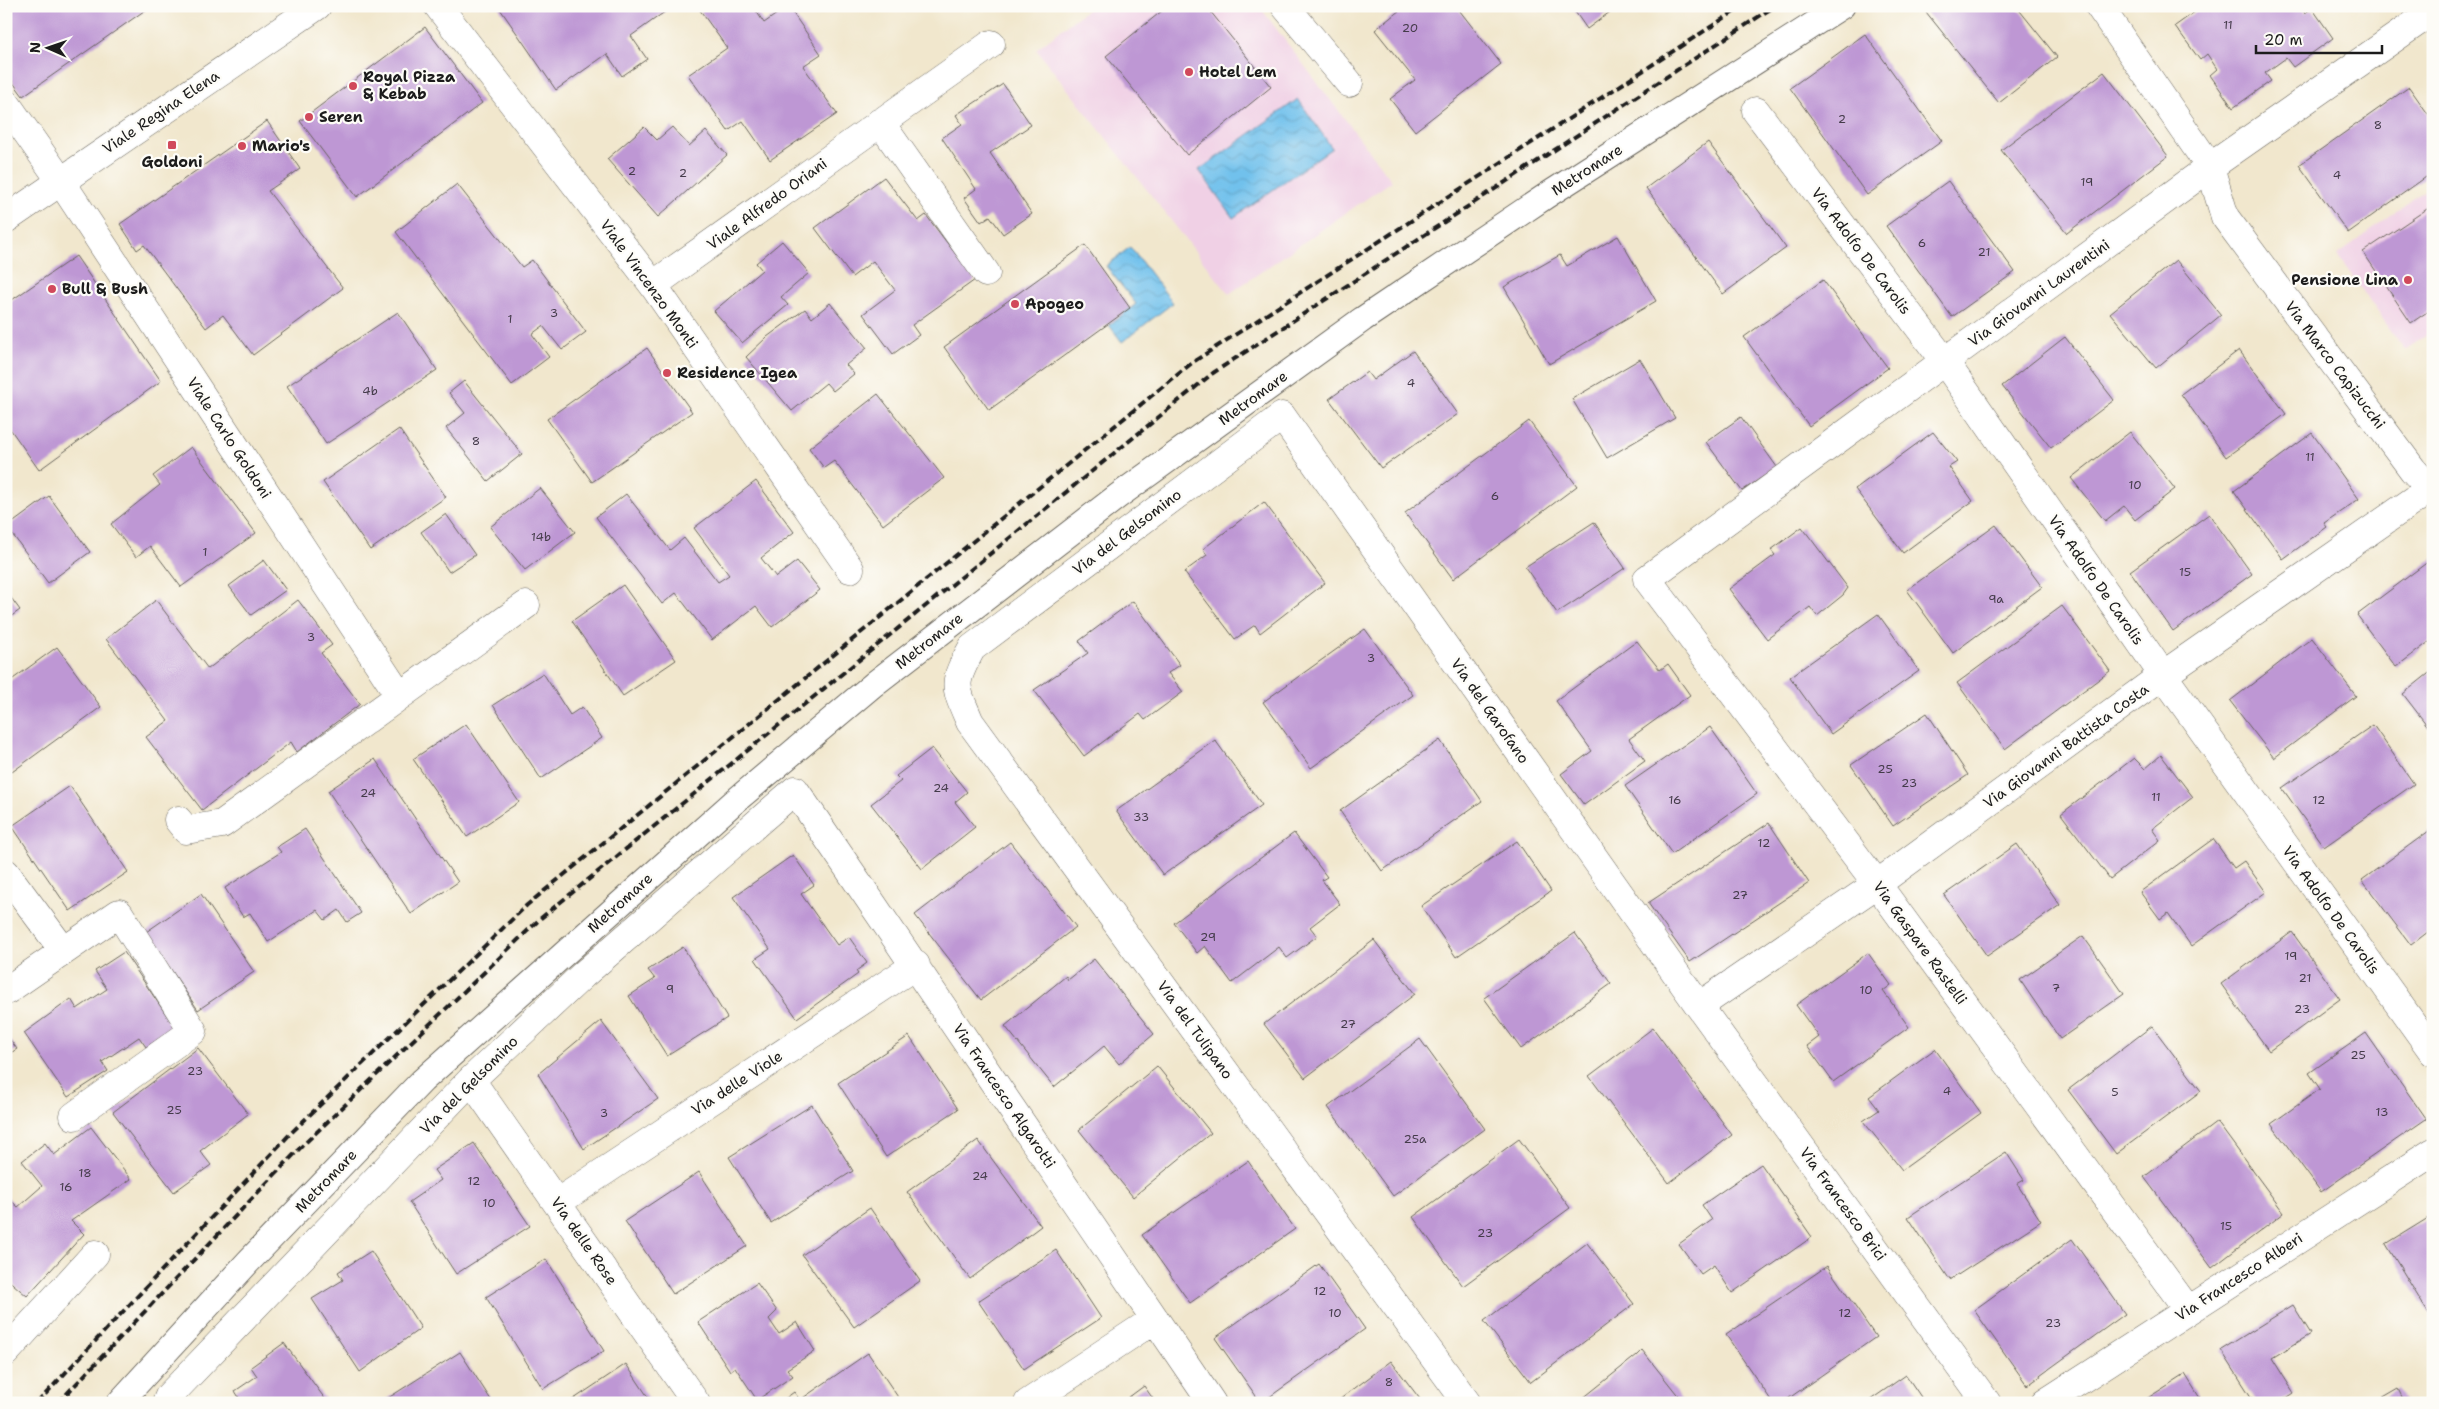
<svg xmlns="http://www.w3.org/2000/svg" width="2439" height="1409" font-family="'Shantell Sans',sans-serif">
<defs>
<pattern id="water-waves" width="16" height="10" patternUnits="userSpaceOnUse" patternTransform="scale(1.25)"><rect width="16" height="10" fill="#71c1ec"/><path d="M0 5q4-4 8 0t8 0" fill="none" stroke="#61a5ca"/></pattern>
</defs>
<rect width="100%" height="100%" fill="#fdfcf7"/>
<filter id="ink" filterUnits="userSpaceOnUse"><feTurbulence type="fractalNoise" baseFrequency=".02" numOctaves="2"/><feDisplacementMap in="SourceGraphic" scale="10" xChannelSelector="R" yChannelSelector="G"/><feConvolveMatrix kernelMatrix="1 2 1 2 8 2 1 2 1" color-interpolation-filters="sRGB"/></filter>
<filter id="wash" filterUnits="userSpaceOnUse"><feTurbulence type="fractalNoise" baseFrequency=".0096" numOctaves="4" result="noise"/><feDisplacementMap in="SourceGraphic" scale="20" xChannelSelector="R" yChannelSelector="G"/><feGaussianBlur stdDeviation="1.12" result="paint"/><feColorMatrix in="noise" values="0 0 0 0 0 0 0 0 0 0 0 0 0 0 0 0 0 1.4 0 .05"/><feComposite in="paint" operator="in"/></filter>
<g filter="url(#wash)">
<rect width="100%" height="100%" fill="#f1e7cd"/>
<path fill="#f0d0e5" d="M1092 6H1259L1392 181 1229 294 1036 49Z
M2433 184V331L2405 350 2337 255Z"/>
<path fill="url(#water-waves)" stroke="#466e84" d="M1298 99 1332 148 1233 218 1199 170Z
M1130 247 1173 303 1122 342 1109 325 1136 304 1106 266Z"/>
<g id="blocks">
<path fill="#be97d4" d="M6 6H151L23 96 6 73Z
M498 6H673L631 36 647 59 622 76 607 54 556 90Z
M697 6H753L764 23 788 6 821 54 803 66 837 114 770 160 743 121 728 131 688 75 727 48Z
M1168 6H1206L1271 87 1187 155 1106 56Z
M1405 6H1456L1501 64 1415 131 1390 99 1415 80 1375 30Z
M1571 6H1618L1587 29Z
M1933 6H2016L2057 57 1999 103 1926 12Z
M2203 6H2300L2305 13 2312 8 2333 38 2293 67 2286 58 2265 73 2271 81 2233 108 2210 75 2217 69 2207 54 2200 60 2175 26Z
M425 27 482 103 357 197 300 121Z
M1865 34 1942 141 1867 195 1790 88Z
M2104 72 2168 156 2067 233 2001 150Z
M1003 84 1031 125 990 153 1032 214 1003 234 990 216 981 222 964 198 976 189 942 138 962 124 956 115Z
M2409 87 2433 121V172L2348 233 2299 165Z
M267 121 300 169 268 191 343 288 253 355 223 315 206 328 144 245 137 250 120 224Z
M644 127 657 140 672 127 689 146 706 131 727 155 658 217 607 159Z
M1708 142 1786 248 1723 294 1646 188Z
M884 177 918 221 926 215 975 280 912 325 919 335 893 354 863 314 895 290 873 261 852 277 815 228Z
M1948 181 2015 272 1952 317 1886 226Z
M457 184 522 267 532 260 586 332 562 350 543 326 532 334 549 357 512 385 396 232Z
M2433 205V308L2411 323 2363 252Z
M1618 236 1656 301 1549 364 1504 287 1560 255 1567 266Z
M782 241 809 273 781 297 788 305 742 343 714 311 762 270 756 263Z
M1085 245 1130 308 989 410 944 347Z
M76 256 161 381 39 470 6 423V304Z
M2176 260 2221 315 2156 368 2110 313Z
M1823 280 1888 368 1809 426 1744 337Z
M830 303 867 348 846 365 854 374 833 391 826 383 792 411 746 357 767 337 805 309 812 318Z
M398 312 437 370 326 444 287 386Z
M2065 337 2114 400 2051 448 2002 386Z
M647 348 692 412 592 482 547 419Z
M2239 350 2286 414 2226 457 2181 394Z
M1413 351 1458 414 1381 468 1329 399 1367 372 1373 380Z
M1640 359 1675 418 1607 458 1572 399Z
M464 381 522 454 488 481 446 428 465 413 449 393Z
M878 394 944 478 883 525 834 461 824 468 809 448Z
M1741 417 1777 467 1742 491 1706 442Z
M1529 421 1577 486 1453 579 1405 513Z
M399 429 446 497 370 550 323 482Z
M1933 432 1957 462 1949 467 1973 501 1903 553 1855 489Z
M2130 432 2175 489 2135 520 2124 506 2105 521 2071 478Z
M2312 433 2359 499 2324 523 2327 527 2283 559 2234 491Z
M191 447 256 533 181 587 150 546 136 557 111 524 160 485 153 476Z
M756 481 794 532 761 558 776 577 797 561 820 590 772 627 756 606 712 640 676 593 662 604 596 517 626 494 670 550 684 538 718 582 729 575 694 528Z
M540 488 575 532 525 570 490 527Z
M49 496 90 552 48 583 7 527Z
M1264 502 1325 583 1260 633 1255 625 1235 639 1184 572 1207 555 1203 549Z
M446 514 475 555 449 572 421 532Z
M2209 514 2252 574 2173 631 2130 571Z
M1594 522 1625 568 1557 613 1525 567Z
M1996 525 2042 587 1953 653 1907 590Z
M1802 527 1848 588 1843 595 1817 616 1810 607 1767 639 1729 589 1775 555 1771 550Z
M2433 558V639L2396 667 2357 615Z
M264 560 286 590 251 615 229 586Z
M623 585 676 660 623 696 572 621Z
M6 591 20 610 6 620Z
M156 600 208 669 298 600 332 645 321 653 360 704 297 752 291 742 202 810 146 737 168 721 106 639Z
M1133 601 1180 665 1168 673 1183 692 1145 720 1140 714 1084 756 1034 690 1088 653 1079 641Z
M2062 606 2110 671 2005 749 1957 683Z
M1878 614 1919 671 1831 734 1790 677Z
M1365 629 1413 695 1311 768 1263 702Z
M2312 638 2356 696 2274 758 2230 701Z
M1637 641 1660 670 1668 664 1690 695 1629 739 1645 761 1584 805 1561 774 1592 751 1556 701Z
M57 647 101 707 12 772 6 763V684Z
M2433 670V733L2403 694Z
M543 673 570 715 582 707 602 738 541 779 493 705Z
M1927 713 1968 775 1893 826 1851 765Z
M466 724 519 802 467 837 413 759Z
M2373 725 2414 784 2324 847 2282 788Z
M1710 727 1757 794 1672 854 1625 786Z
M1215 740 1262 805 1163 875 1116 811Z
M1440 740 1482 801 1382 871 1340 811Z
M932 748 967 792 955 802 975 827 922 869 871 804 901 781 896 776Z
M2161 755 2193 797 2152 829 2160 840 2110 879 2061 814 2134 758 2145 769Z
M375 759 458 882 411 914 328 791Z
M70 786 128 872 70 911 12 826Z
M1769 823 1809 883 1690 962 1648 903Z
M2433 828V928L2411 945 2362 880Z
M305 829 361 913 347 922 339 910 325 920 317 910 268 942 250 913 243 917 225 888 281 852 277 847Z
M1294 833 1327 877 1322 880 1340 904 1310 927 1317 936 1287 958 1279 947 1232 983 1205 946 1197 953 1174 923Z
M2213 839 2234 868 2244 861 2266 892 2191 946 2168 913 2160 919 2140 892Z
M1517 841 1551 891 1456 957 1421 906Z
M1010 842 1076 927 981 1000 915 915Z
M2017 844 2060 905 1987 956 1944 895Z
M793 855 814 885 801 894 837 945 849 937 867 963 856 971 858 974 797 1018 755 959 770 949 733 897Z
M201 894 254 972 198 1010 146 932Z
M2292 932 2340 999 2269 1051 2221 984Z
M1575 933 1611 984 1521 1049 1484 998Z
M2083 936 2124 994 2060 1039 2020 980Z
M1374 940 1415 994 1305 1078 1264 1024Z
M683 947 727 1018 667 1056 629 996 655 979 648 970Z
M124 952 175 1028 146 1047 139 1037 102 1062 108 1071 68 1097 24 1033 71 999 77 1009 107 989 95 971Z
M1868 953 1891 985 1883 991 1909 1027 1833 1082 1807 1046 1819 1037 1796 1005Z
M1094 959 1154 1034 1119 1064 1104 1046 1054 1087 1005 1026 1066 976 1068 980Z
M601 1021 658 1099 584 1149 538 1074Z
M2152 1026 2201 1091 2116 1154 2068 1090Z
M1653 1028 1732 1135 1669 1183 1589 1076Z
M2366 1033 2426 1119 2321 1192 2271 1124 2320 1089 2309 1073Z
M6 1034 17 1049 6 1056Z
M909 1036 958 1109 886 1157 838 1083Z
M1420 1039 1485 1129 1393 1196 1328 1107Z
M198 1048 248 1114 200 1151 211 1165 174 1192 113 1112Z
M1935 1049 1981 1113 1902 1170 1863 1121 1879 1110 1869 1097Z
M1157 1066 1211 1133 1133 1197 1079 1130Z
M812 1105 853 1171 771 1223 729 1157Z
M2217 1122 2284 1213 2212 1268 2144 1177Z
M91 1127 131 1179 71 1221 84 1234 27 1296 6 1278V1196L18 1207 42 1186 22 1161 45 1143 54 1155Z
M1519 1139 1570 1208 1463 1286 1413 1217Z
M978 1140 1041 1226 970 1279 907 1192Z
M474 1143 530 1226 456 1274 409 1202 441 1180 434 1170Z
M2006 1152 2024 1180 2017 1184 2041 1221 1950 1280 1908 1217Z
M1248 1161 1295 1229 1190 1303 1142 1235Z
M1761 1164 1812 1237 1732 1293 1714 1265 1701 1274 1679 1244 1712 1220 1702 1205Z
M699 1172 747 1246 673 1294 625 1221Z
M870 1208 920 1281 854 1327 802 1255Z
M2433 1215V1314L2430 1316 2386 1244Z
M2072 1239 2125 1314 2027 1385 1974 1310Z
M1587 1243 1634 1304 1531 1382 1484 1321Z
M1056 1250 1101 1318 1024 1369 978 1301Z
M371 1251 421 1328 360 1372 312 1299 343 1280 338 1272Z
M546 1259 604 1351 543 1389 486 1297Z
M1319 1264 1365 1329 1261 1403 1215 1338Z
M1827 1266 1876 1337 1782 1403H1773L1726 1335Z
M757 1283 777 1311 769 1319 779 1334 797 1322 815 1351 787 1369 793 1376 757 1400 735 1367 730 1371 698 1322Z
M2293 1305 2311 1334 2272 1358 2294 1393 2279 1403H2255L2221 1350Z
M284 1343 328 1403H236L240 1399 235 1391 257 1376 251 1367Z
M1642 1350 1684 1403H1577L1637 1355Z
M460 1352 493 1403H387L385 1400Z
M868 1353 902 1403H779L794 1392 800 1400Z
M1391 1361 1423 1403H1335Z
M626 1364 652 1403H568Z
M2185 1374 2203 1403H2140Z
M1906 1375 1925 1403H1866Z
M1144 1386 1156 1403H1121Z
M2398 1389 2405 1403H2374Z"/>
</g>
</g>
<g filter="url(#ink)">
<use href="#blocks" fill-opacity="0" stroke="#67635a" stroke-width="1"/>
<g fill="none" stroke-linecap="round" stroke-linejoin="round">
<defs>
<path id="service" d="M119 1403 248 1262 422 1081 734 802 874 684 1118 496 1363 319 1546 196 1842 6"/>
<path id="minor" d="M438 6 653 285 850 569
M1285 6 1349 83
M2099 6 2210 167 2225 217 2413 470 2433 492
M6 103 60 180 399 695
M1756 111 1945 362 2163 675 2433 1052
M880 122 986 273
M653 285 991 44
M178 820 186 830 222 824 526 605
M6 873 63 950
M6 991 119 913 193 1031 74 1116
M1699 1006 1877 884 2163 675 2433 487
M471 1080 696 1403
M558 1202 916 965
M2188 1310 1877 884 1647 579 2210 167 2433 11
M6 1352 95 1254
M166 1403 169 1396 471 1080 583 975 795 790 1212 1403
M1028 1403 1155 1319
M1467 1403 970 722C954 685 952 684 972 648L1282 416 1699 1006 1987 1403
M2045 1403 2433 1152"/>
<path id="tertiary" d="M6 219 317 6"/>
</defs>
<use href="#service" stroke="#67635a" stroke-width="27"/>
<use href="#minor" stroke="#67635a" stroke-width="29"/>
<use href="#tertiary" stroke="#67635a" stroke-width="29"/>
<use href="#service" stroke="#fff" stroke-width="25"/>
<use href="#minor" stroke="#fff" stroke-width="28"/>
<use href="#tertiary" stroke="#fff" stroke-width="28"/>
<path stroke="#1c1c1c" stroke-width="4" stroke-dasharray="8 4" stroke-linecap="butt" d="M37 1403 290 1134 527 905 1193 362 1743 6
M58 1403 301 1147 541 918 1213 373 1775 6"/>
</g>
</g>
<g fill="#d1495b" stroke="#fdfcf7" stroke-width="2">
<circle cx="1189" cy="72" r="5"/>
<circle cx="353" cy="86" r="5"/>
<circle cx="309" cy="117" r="5"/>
<rect x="167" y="140" width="10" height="10" rx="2.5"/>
<circle cx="242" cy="146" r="5"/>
<circle cx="2408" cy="280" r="5"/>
<circle cx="52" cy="289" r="5"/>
<circle cx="1015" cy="304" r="5"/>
<circle cx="667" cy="373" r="5"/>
</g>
<g text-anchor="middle" stroke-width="4.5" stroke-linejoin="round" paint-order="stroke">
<g font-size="12" fill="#443b4a">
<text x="2228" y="29">11</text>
<text x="1410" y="32">20</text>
<text x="1842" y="123">2</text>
<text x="2378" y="129">8</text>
<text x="632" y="175">2</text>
<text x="683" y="177">2</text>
<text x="2337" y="179">4</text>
<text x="2087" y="186">19</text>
<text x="1922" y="247">6</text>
<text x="1984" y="256">21</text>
<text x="554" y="317">3</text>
<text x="510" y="323">1</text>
<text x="1411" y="387">4</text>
<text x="370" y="395">4b</text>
<text x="476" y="445">8</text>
<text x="2310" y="461">11</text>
<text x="2135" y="489">10</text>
<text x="1495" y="500">6</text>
<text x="541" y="541">14b</text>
<text x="205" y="556">1</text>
<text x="2185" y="576">15</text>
<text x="1996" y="603">9a</text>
<text x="311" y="641">3</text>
<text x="1371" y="662">3</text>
<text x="1885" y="773">25</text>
<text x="1909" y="787">23</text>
<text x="941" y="792">24</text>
<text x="368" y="797">24</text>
<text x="2156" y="801">11</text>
<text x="1675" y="804">16</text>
<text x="2319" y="804">12</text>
<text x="1141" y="821">33</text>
<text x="1764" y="847">12</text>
<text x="1740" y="899">27</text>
<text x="1208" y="941">29</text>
<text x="2291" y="960">19</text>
<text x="2305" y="982">21</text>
<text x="2056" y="992">7</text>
<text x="670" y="993">9</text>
<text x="1866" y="994">10</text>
<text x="2302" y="1013">23</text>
<text x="1348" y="1028">27</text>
<text x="2358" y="1059">25</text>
<text x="195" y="1075">23</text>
<text x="1947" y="1095">4</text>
<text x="2115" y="1096">5</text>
<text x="174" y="1114">25</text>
<text x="2382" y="1116">13</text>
<text x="604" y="1117">3</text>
<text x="1415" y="1143">25a</text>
<text x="85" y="1177">18</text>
<text x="980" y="1180">24</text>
<text x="474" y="1185">12</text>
<text x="66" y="1191">16</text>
<text x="489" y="1207">10</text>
<text x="2226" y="1230">15</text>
<text x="1485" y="1237">23</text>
<text x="1320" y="1295">12</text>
<text x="1335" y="1317">10</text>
<text x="1845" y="1317">12</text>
<text x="2053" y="1327">23</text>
<text x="1389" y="1386">8</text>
</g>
<g font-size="15" font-weight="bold" fill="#1c1c1c" stroke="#fdfcf7" text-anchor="start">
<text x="1199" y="77">Hotel Lem</text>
<text x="363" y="82">Royal Pizza<tspan x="363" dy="17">&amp; Kebab</tspan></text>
<text x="319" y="122">Seren</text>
<text x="252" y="151">Mario's</text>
<text x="172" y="167" text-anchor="middle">Goldoni</text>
<text x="2398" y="285" text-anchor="end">Pensione Lina</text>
<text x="62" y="294">Bull &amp; Bush</text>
<text x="1025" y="309">Apogeo</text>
<text x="677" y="378">Residence Igea</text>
</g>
<g font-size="15" fill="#1c1c1c" stroke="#fdfcf7">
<text transform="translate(161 112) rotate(-34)" y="5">Viale Regina Elena</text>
<text transform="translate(1587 170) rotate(-33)" y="5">Metromare</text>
<text transform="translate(767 204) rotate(-36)" y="5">Viale Alfredo Oriani</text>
<text transform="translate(1861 251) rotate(53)" y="5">Via Adolfo De Carolis</text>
<text transform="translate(649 284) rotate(54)" y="5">Viale Vincenzo Monti</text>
<text transform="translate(2039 293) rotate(-36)" y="5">Via Giovanni Laurentini</text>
<text transform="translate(2335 365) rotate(53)" y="5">Via Marco Capizucchi</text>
<text transform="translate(1253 398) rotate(-36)" y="5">Metromare</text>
<text transform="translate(229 438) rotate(57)" y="5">Viale Carlo Goldoni</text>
<text transform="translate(1127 532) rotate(-37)" y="5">Via del Gelsomino</text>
<text transform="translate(2096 580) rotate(55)" y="5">Via Adolfo De Carolis</text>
<text transform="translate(929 641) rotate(-38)" y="5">Metromare</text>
<text transform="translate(1490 711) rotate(55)" y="5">Via del Garofano</text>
<text transform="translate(2066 746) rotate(-36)" y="5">Via Giovanni Battista Costa</text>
<text transform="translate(620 903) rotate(-42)" y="5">Metromare</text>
<text transform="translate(2331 910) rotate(54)" y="5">Via Adolfo De Carolis</text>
<text transform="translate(1920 943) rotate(54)" y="5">Via Gaspare Rastelli</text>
<text transform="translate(1195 1030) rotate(54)" y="5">Via del Tulipano</text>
<text transform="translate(737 1083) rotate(-33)" y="5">Via delle Viole</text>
<text transform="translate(469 1085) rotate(-45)" y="5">Via del Gelsomino</text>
<text transform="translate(1004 1096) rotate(56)" y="5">Via Francesco Algarotti</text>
<text transform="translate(326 1181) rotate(-46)" y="5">Metromare</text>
<text transform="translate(1843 1204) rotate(54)" y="5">Via Francesco Brici</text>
<text transform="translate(584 1241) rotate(55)" y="5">Via delle Rose</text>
<text transform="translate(2239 1277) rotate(-33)" y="5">Via Francesco Alberi</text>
</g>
</g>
<rect width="2439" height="1409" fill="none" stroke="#fdfcf7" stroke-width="25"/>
<g transform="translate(48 48) rotate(272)" stroke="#fdfcf7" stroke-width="4" paint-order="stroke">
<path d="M0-4L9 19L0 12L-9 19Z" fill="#1c1c1c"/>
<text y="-8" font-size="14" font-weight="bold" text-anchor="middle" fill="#1c1c1c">N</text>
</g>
<path d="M2256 45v8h126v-8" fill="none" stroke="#1c1c1c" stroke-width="2.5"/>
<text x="2264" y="45" font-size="15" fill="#1c1c1c" stroke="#fdfcf7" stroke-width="4" paint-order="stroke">20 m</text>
</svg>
